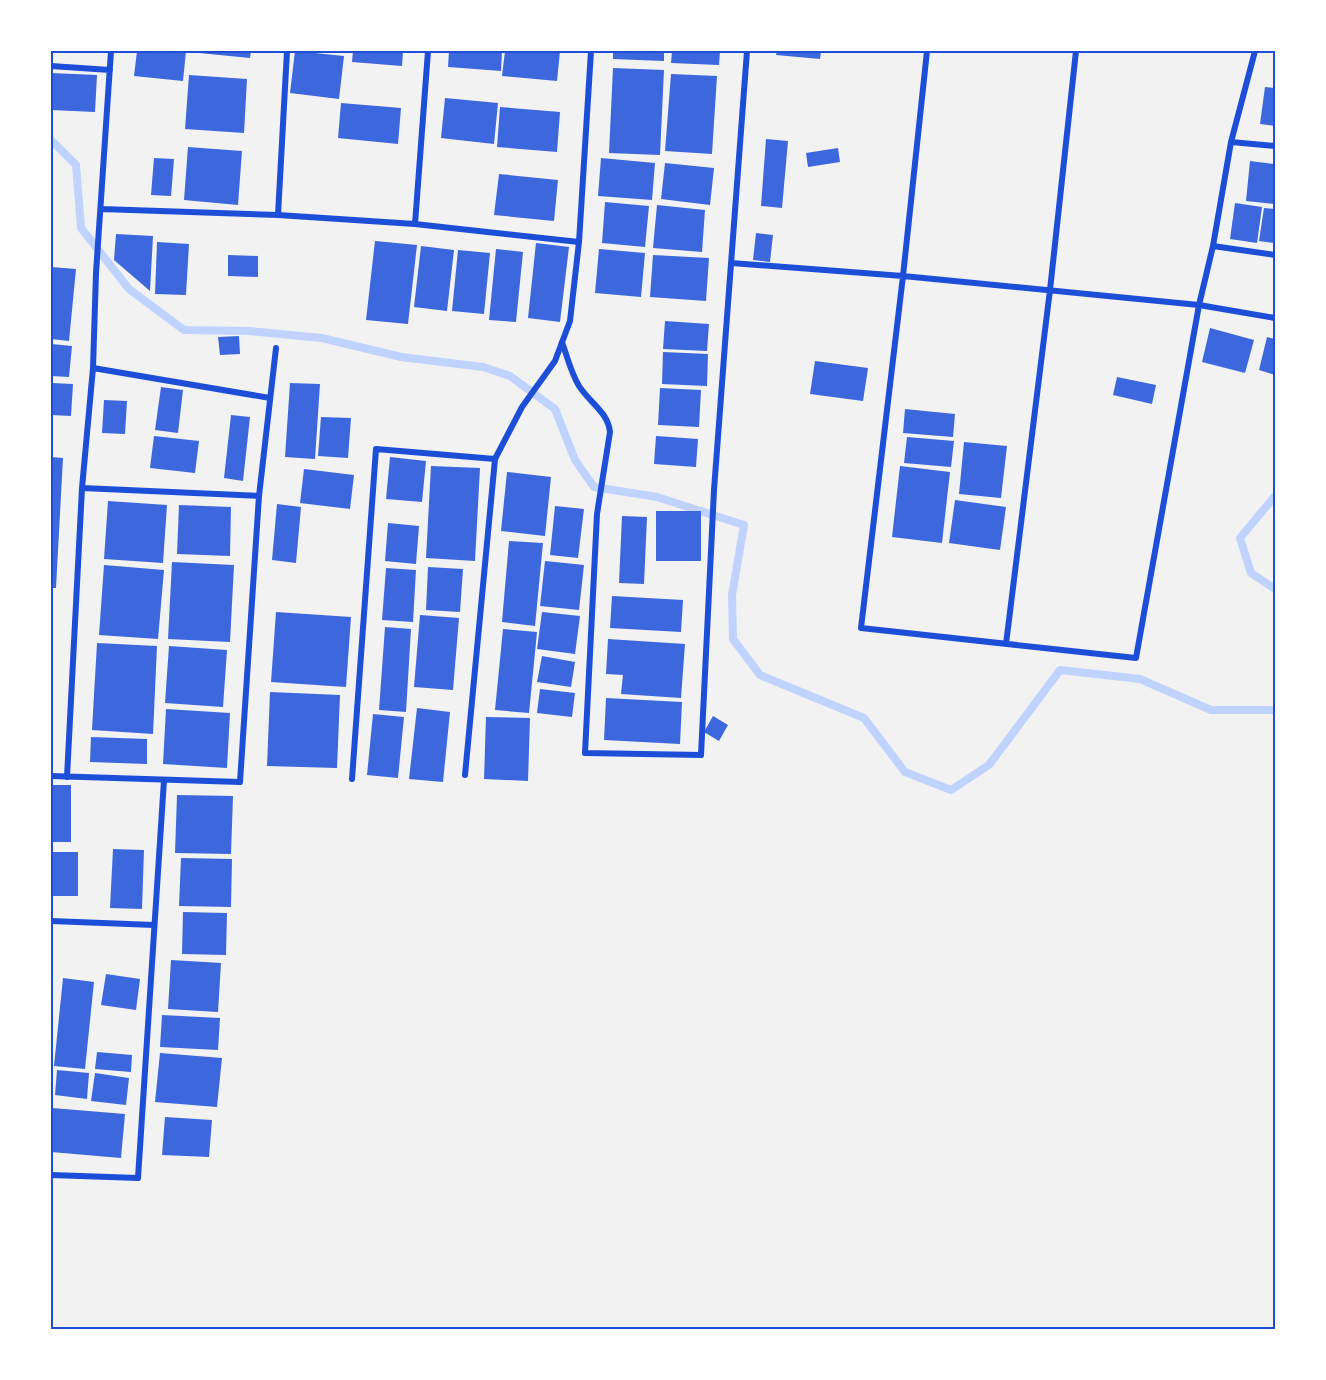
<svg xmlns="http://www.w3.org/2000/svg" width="1326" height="1380" font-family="Raleway,sans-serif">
<rect width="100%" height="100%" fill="#f2f2f2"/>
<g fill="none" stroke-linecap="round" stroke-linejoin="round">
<path stroke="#bfd3fe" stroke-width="8" d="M51 140 76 165 81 228 129 289 184 330 248 331 322 338 401 357 483 367 510 376 555 409 575 460 594 487 657 497 744 525 732 595 733 639 760 675 864 718 905 772 951 790 989 765 1060 670 1140 679 1211 710H1275
M1275 496 1240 538 1251 573 1275 589"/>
</g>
<path fill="#3d67dc" d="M137 51H186L183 81 134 76Z
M199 51H251L250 58 199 53Z
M295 51 344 56 339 99 290 93Z
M353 51H403L402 66 352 62Z
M449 51H502L501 71 448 67Z
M505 51H560L557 81 502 76Z
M613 51H664V61L613 59Z
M672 51H720L719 65 671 63Z
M777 51H821L820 59 776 55Z
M613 68 664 70 660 155 609 153Z
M51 73 97 75 95 112 51 110Z
M671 74 717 76 712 154 665 151Z
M189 75 247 79 244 133 185 129Z
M1265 87 1275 88V126L1260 124Z
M445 98 498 103 494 144 441 138Z
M341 103 401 108 398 144 338 138Z
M500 107 560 112 557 152 497 147Z
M766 139 788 141 782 208 761 206Z
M188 147 242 151 238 205 184 200Z
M838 148 840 162 808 167 806 153Z
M154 158 174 159 171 196 151 195Z
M601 158 655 163 652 200 598 196Z
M1250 161 1275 164V204L1246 201Z
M665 163 714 168 710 205 661 199Z
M499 174 558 180 554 221 494 215Z
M605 202 649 206 645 247 602 243Z
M1235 203 1262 207 1257 243 1230 239Z
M657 205 705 210 702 252 653 248Z
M1264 208 1275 209V243L1259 241Z
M756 233 773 235 770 262 753 260Z
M116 234 153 236 150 291 114 260Z
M375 241 417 245 408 324 366 320Z
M157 242 189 244 186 295 155 294Z
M536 243 569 247 560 322 528 318Z
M421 246 454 250 447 311 414 307Z
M496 249 523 252 516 322 489 320Z
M599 249 645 253 641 297 595 293Z
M458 250 490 253 484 314 452 311Z
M228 255 258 256V277L228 276Z
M653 255 709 258 706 301 650 297Z
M51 267 76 269 69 341 51 339Z
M665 321 709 324 707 351 663 349Z
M1210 328 1254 340 1245 373 1202 362Z
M239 336 240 354 220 355 218 337Z
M1267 337 1275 339V375L1259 370Z
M51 344 72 346 69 377 51 376Z
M663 352 708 354 707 386 662 384Z
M815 361 868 368 863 401 810 394Z
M1117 377 1156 385 1152 404 1113 395Z
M51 383 73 384 71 416 51 415Z
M290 383 320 384 315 459 285 457Z
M161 387 183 390 178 433 155 430Z
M660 388 701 390 699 427 658 425Z
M104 400 127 401 125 434 102 433Z
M905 409 955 414 953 437 903 433Z
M231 415 250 417 243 481 224 478Z
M321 417 351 418 348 458 318 456Z
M154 436 199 441 195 473 150 468Z
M656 436 698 439 696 467 654 464Z
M907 437 954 441 951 467 904 463Z
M964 442 1007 446 1001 498 959 494Z
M51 457 63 458 56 588H51Z
M390 457 426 461 422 502 386 499Z
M431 466 480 468 475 561 426 558Z
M900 466 950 472 942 543 892 537Z
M304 469 354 475 350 509 300 503Z
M507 472 551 477 545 536 501 531Z
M955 500 1006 507 1000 550 949 543Z
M108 501 167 505 163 563 104 559Z
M277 504 301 507 296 563 272 560Z
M179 505 231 507 230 556 177 554Z
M555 506 584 509 578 558 550 555Z
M656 511H701V561H656Z
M622 516 647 517 644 584 619 583Z
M388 523 419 526 416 564 385 561Z
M509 541 543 543 535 626 502 622Z
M545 561 584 565 579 610 540 606Z
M172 562 234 565 230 642 168 639Z
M104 565 164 570 158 639 99 635Z
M428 567 463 569 460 612 426 610Z
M386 568 416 570 413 622 382 620Z
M612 596 683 600 681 632 610 628Z
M276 612 351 617 346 687 271 682Z
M542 612 580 616 575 654 537 649Z
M420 615 459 618 453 690 414 687Z
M385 627 411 629 406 712 379 710Z
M503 629 537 632 529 713 495 710Z
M608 639 685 644 681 698 621 694 623 675 606 674Z
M97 643 157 646 153 734 92 730Z
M169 646 227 650 223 707 165 703Z
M542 656 575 662 571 687 537 682Z
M540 689 575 693 572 717 537 713Z
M270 692 340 695 337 768 267 766Z
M606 698 682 702 680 744 604 740Z
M417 708 450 712 443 782 409 779Z
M166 709 230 713 227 768 163 764Z
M373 714 404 717 398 778 367 775Z
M713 716 728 725 719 741 704 732Z
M486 717 530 718 528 781 484 779Z
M91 737 147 739V764L90 762Z
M51 785H71V842H51Z
M177 795 233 796 231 854 175 853Z
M113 849 144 850 142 909 110 908Z
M52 852H78V896H52Z
M181 858 232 859 231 907 179 906Z
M183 912 227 913 226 955 182 954Z
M171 960 221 963 218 1012 168 1009Z
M106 974 140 979 136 1010 101 1005Z
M63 978 94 982 85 1069 54 1066Z
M162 1015 220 1018 218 1050 160 1047Z
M97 1052 132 1055 131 1072 95 1069Z
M160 1053 222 1058 217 1107 155 1102Z
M57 1070 89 1073 87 1099 55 1095Z
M95 1073 129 1078 126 1105 91 1101Z
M52 1108 125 1114 121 1158 51 1152Z
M165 1117 212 1120 209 1157 162 1155Z"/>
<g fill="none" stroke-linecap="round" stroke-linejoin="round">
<path stroke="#1d4ed8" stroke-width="6" d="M927 51 903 276 861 628 1136 658 1199 305 1213 246 1231 142 1255 51
M51 66 110 70
M1231 142 1275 146
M101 209 278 215 415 224 579 242
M278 215 287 51
M415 224 428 51
M1213 246 1275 255
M731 263 903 276 1199 305 1275 318
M562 342C567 356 571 373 579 386 589 402 608 412 610 432L597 514 585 753 701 755 714 490 747 51
M93 368 270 398
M82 488 259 496
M1006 644 1050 290 1076 51
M465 775 495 459
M51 776 240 782 259 496 276 348
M67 777 82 488 93 368 96 273 111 51
M352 779 376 449 495 459 522 407 555 361 570 321 579 242 591 51
M51 921 154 925
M51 1175 138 1178 164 780"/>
</g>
<rect width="1326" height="1380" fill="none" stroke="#ffffff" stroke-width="105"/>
<rect x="52" y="52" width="1222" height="1276" fill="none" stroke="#1d4ed8" stroke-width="2"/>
</svg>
